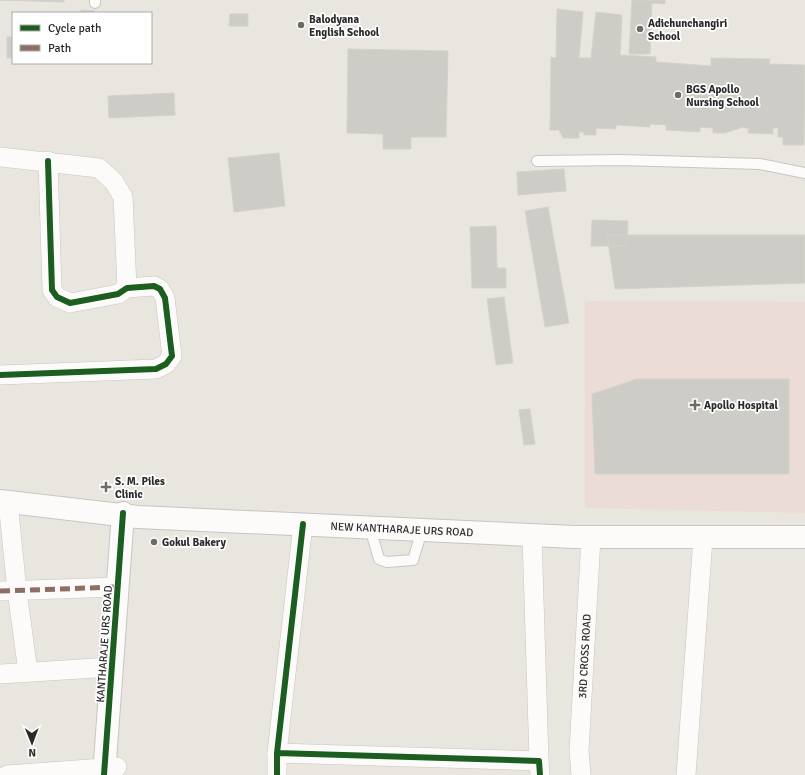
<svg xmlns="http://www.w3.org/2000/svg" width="805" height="775" font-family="Signika,sans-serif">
<rect width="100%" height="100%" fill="#e9e6df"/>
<path fill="#ecdcd7" d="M585 301 805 302V513L585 508Z"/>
<path fill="#cdccc6" stroke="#d4d2cb" d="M0 0H64V2Z
M632 0H665V4L652 3 650 54H629Z
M557 9 583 12 579 58H591L596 12 622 15 620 55 656 57V62L711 66V58L770 59 769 64 805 65 804 145H783V137H778V128H773V134L748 133 749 129 743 127 725 133H713V128L700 127V132L666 130V125L650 124V127L616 125V129L596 128V135H584V132H579V138H563L559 130H550L551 57 556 58Z
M81 10 95 11V13H81Z
M230 14H248V26H229Z
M7 37H13V58H7Z
M348 49 448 51 446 137H411V149H383V134L347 133Z
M174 93 175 115 109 118 108 96Z
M279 153 285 206 234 212 228 158Z
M564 169 566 191 518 195 517 172Z
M548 207 569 323 545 327 525 211Z
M592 220 628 221 627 246H591Z
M496 226 497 268H506V288H472L470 227Z
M607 235H805V283L615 289Z
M504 297 513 363 496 365 487 299Z
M637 379H789V474H595L592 394Z
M530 409 535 444 524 445 519 410Z"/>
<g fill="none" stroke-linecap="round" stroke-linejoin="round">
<defs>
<path id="service" d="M95 3V0
M537 161 621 160 760 164 805 173
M370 528 379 559 387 562 413 560 422 530"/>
<g id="minor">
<path d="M0 157 99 168 114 182 123 197 127 288"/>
<path d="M0 375 156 369 166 364 172 356 165 298 160 289 154 286 127 288 118 294 70 303 57 297 52 290 48 161"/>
<path d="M8 502 17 591 28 672"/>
<path d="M532 535 539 761"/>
<path d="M0 591 118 587"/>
<path d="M0 674 112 667"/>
<path d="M277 753 539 761 540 775"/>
<path d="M7 775 117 767"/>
<path d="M277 775V753L303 524"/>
<path id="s1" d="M581 775 579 751 591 538"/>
<path d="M686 775 703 538"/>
</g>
<path id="tertiary" d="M104 775 123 513"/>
<g id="secondary">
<path id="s2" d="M0 501 138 517 575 537H805"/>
</g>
</defs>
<use href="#service" stroke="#c6c5c5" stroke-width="12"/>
<use href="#minor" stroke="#c6c5c5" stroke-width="20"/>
<use href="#tertiary" stroke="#c6c5c5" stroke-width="24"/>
<use href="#secondary" stroke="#c6c5c5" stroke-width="24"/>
<use href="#service" stroke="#fcfbfa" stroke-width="10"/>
<use href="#minor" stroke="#fcfbfa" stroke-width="19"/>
<use href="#tertiary" stroke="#fcfbfa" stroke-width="22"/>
<use href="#secondary" stroke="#fcfbfa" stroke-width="22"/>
<path stroke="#8d6e63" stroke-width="5" stroke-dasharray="10 5" stroke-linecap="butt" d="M0 591 118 587"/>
<defs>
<path id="cycleway" d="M0 375 156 369 166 364 172 356 165 298 160 289 154 286 127 288 118 294 70 303 57 297 52 290 48 161
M277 753 539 761 540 775
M104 775 123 513
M277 775V753L303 524"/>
</defs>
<use href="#cycleway" stroke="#fff" stroke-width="8"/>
<use href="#cycleway" stroke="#1b5e20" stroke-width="6"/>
</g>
<g fill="#6d6c69" stroke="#fff" stroke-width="1.5">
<circle cx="301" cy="25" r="4"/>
<circle cx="640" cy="29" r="4"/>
<circle cx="678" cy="95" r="4"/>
<path d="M693 399h4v4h4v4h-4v4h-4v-4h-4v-4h4z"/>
<path d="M104 481h4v4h4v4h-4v4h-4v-4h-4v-4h4z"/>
<circle cx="154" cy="542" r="4"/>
</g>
<g text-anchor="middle" stroke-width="3.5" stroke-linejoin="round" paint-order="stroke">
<g font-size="11" font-weight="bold" fill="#2a2a2a" stroke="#fff" text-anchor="start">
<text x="309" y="23">Balodyana<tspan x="309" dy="13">English School</tspan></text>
<text x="648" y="27">Adichunchangiri<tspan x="648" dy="13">School</tspan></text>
<text x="686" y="93">BGS Apollo<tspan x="686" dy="13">Nursing School</tspan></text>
<text x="704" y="409">Apollo Hospital</text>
<text x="115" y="485">S. M. Piles<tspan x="115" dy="13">Clinic</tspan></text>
<text x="162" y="546">Gokul Bakery</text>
</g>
<g font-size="11" fill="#2a2a2a" stroke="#fff">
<text dy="4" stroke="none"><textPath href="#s2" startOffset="403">NEW KANTHARAJE URS ROAD</textPath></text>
<text transform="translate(104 644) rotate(-86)" y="4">KANTHARAJE URS ROAD</text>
<text dy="4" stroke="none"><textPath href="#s1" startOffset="119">3RD CROSS ROAD</textPath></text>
</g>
</g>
<rect x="12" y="12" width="140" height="52" fill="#ffffff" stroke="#aaaaaa"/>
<rect x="20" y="25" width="20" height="6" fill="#1b5e20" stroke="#aaaaaa"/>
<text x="48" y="32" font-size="12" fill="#2a2a2a">Cycle path</text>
<rect x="20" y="45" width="20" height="6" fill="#8d6e63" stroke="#aaaaaa"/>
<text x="48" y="52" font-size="12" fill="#2a2a2a">Path</text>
<g transform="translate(32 743) rotate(179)" stroke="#ffffff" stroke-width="3" paint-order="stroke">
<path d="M0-3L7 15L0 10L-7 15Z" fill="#2a2a2a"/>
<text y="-6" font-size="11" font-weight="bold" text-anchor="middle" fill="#2a2a2a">N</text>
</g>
</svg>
